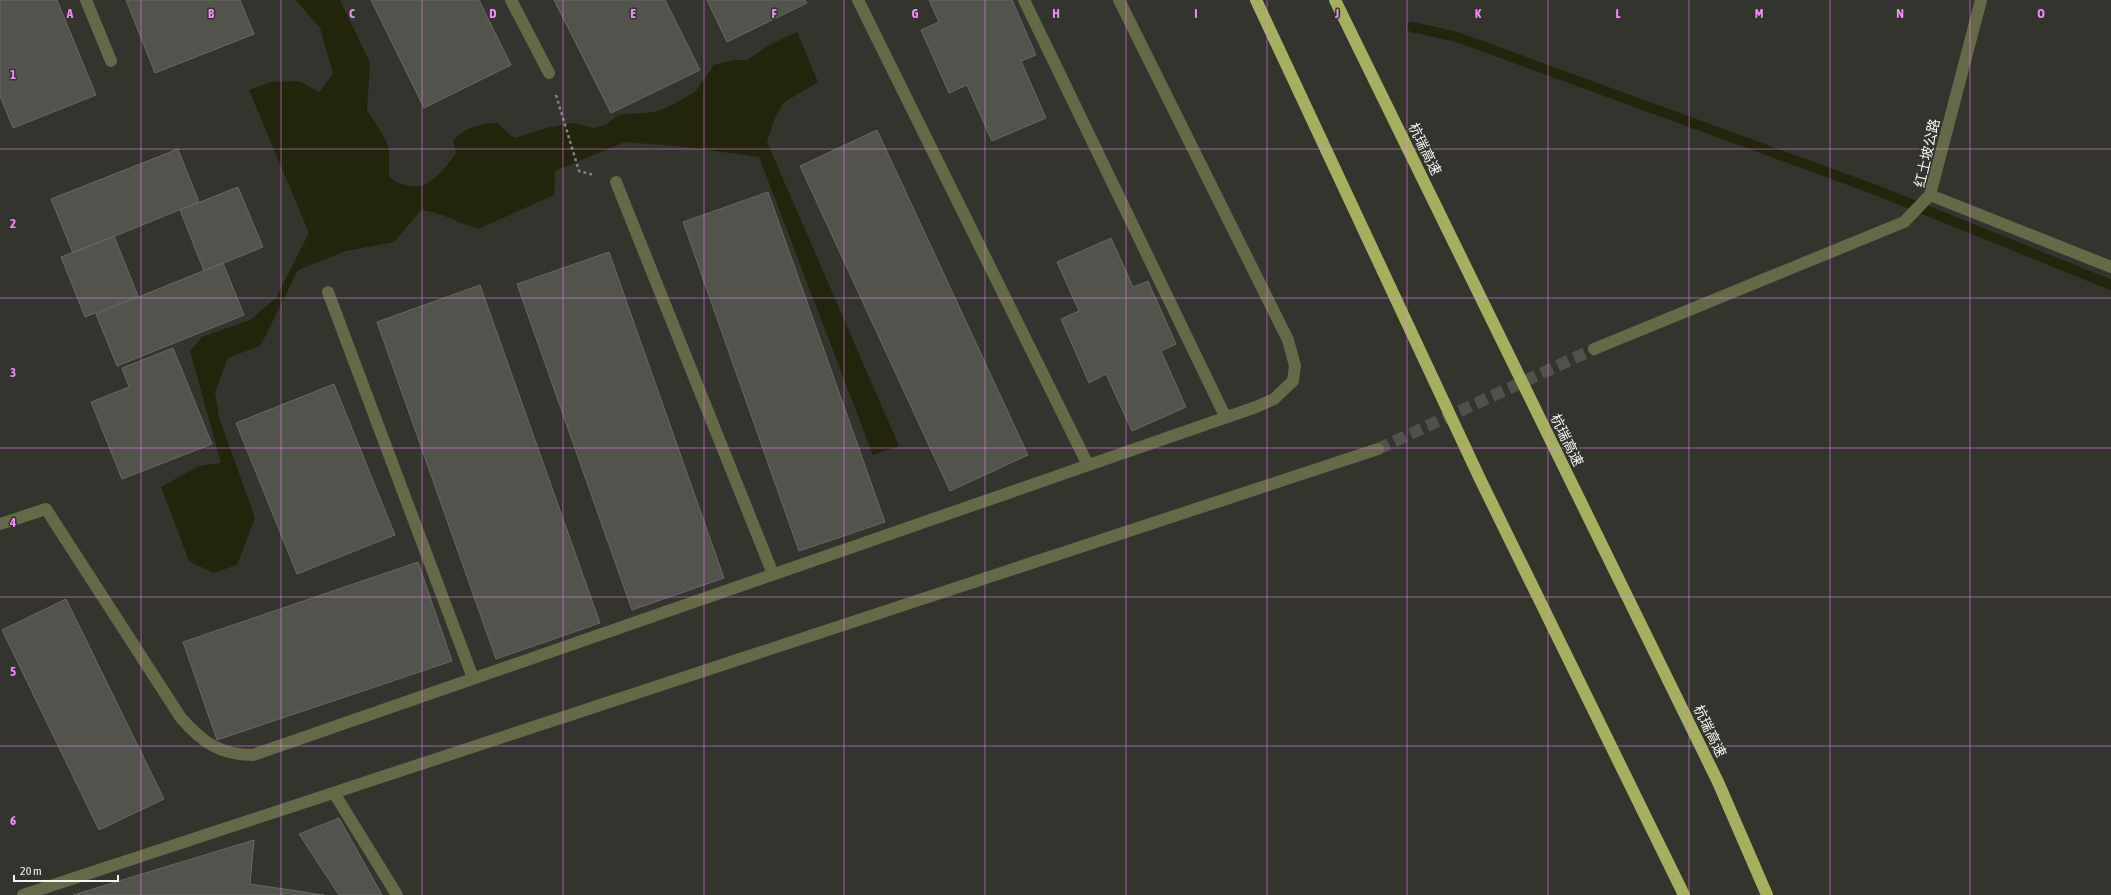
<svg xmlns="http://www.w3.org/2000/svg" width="2111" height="895" font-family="'Asap Condensed','Noto Sans SC',sans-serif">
<rect width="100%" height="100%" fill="#34342f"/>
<path fill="#22250b" d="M296 0H340L370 63 367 111 380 130 389 147V177C420 199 438 179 456 153L453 141C465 127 479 124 497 123L514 138 550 127 573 123 594 128 607 124 618 115 655 112 670 106 695 92 714 65 734 60H747L769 45 797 32 818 82 783 103 774 120 767 142 899 446 873 455 759 157 685 147 625 142 555 171 554 195 478 229C458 223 441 212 421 210L394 242 346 251 298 270 261 345 228 358 215 392 219 417 255 518 237 565 213 573 189 561 161 487 199 466 221 463 190 351 202 337 250 320 276 298 309 233 249 90 271 82 299 81 319 92 333 74 320 28Z"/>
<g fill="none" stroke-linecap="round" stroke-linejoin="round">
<path stroke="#22250b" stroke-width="10" d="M1412 27 1457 37 1876 190 2111 285"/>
</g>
<path fill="#52534d" stroke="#676862" d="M0 0H57L96 95 13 128 0 96Z
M126 0H240L254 34 155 73Z
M371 0H479L511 65 424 108Z
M554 0H665L700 70 611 113Z
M707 0H805L807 3 727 42Z
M929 0H1012L1036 55 1021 61 1046 118 992 141 967 85 949 93 921 30 939 22Z
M877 130 1028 455 950 491 800 166Z
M178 149 199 202 73 253 51 199Z
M238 187 263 247 204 271 180 210Z
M768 192 885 522 799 551 683 222Z
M114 236 138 296 85 317 61 257Z
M1111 238 1133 287 1148 281 1176 344 1161 351 1186 407 1132 431 1106 374 1089 383 1061 319 1079 311 1057 262Z
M609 252 724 578 632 610 517 284Z
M223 263 244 315 117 366 96 314Z
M480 285 600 623 496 659 377 322Z
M173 348 212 444 122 479 91 402 129 387 122 368Z
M334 384 395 535 297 574 236 423Z
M418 562 452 661 217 740 183 642Z
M66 599 164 799 99 830 2 630Z
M339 818 382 895H339L299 834Z
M254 840 250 884 324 895H73Z"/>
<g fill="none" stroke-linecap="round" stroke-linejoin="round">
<path stroke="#51514c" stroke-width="12" stroke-dasharray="12 6" stroke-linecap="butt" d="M1378 449 1594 349"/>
<path stroke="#82827e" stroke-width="2.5" stroke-dasharray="3 3" stroke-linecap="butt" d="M556 95 579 171 594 175"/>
<path stroke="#646948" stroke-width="12" d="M86 0 111 61
M511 0 549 73
M858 0 1088 465
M1024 0 1225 416
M1981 0 1930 195 2111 267
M616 182 773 574
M328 292 473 678
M1594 349 1904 222 1930 195
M0 524 46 509 181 718C202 742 220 755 253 755L1256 407 1274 399 1293 381 1295 366 1288 340 1119 0
M334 793 397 895
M23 895 1378 449"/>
<path stroke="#a5af5d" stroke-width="12" d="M1256 0 1480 479 1684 895
M1335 0 1718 782 1767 895"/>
</g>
<path fill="none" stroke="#f08bf5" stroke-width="1" stroke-opacity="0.55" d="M141 0V895M281 0V895M422 0V895M563 0V895M704 0V895M844 0V895M985 0V895M1126 0V895M1267 0V895M1407 0V895M1548 0V895M1689 0V895M1830 0V895M1970 0V895M0 149H2111M0 298H2111M0 448H2111M0 597H2111M0 746H2111"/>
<g text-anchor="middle" stroke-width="3" stroke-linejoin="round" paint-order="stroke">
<g font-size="14" fill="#f4f4f1" stroke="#34342f">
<text transform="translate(1425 149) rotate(64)" y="5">杭瑞高速</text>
<text transform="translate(1927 153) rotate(-77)" y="5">红土坡公路</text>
<text transform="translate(1567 440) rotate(64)" y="5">杭瑞高速</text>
<text transform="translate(1710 731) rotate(64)" y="5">杭瑞高速</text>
</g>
</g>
<g font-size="13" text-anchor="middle" font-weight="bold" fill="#f08bf5" stroke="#34342f" stroke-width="3" stroke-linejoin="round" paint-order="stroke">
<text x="70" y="18">A</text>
<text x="211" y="18">B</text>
<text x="352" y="18">C</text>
<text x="493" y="18">D</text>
<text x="633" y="18">E</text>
<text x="774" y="18">F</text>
<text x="915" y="18">G</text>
<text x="1056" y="18">H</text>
<text x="1196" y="18">I</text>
<text x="1337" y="18">J</text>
<text x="1478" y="18">K</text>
<text x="1618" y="18">L</text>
<text x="1759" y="18">M</text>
<text x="1900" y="18">N</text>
<text x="2041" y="18">O</text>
<text x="13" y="79">1</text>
<text x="13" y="228">2</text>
<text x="13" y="377">3</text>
<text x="13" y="527">4</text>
<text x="13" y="676">5</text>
<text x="13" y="825">6</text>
</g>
<path d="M14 875v6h104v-6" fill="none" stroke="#f4f4f1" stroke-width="2"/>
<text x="20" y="875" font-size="12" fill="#f4f4f1" stroke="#34342f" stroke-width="3" paint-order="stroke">20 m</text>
</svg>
